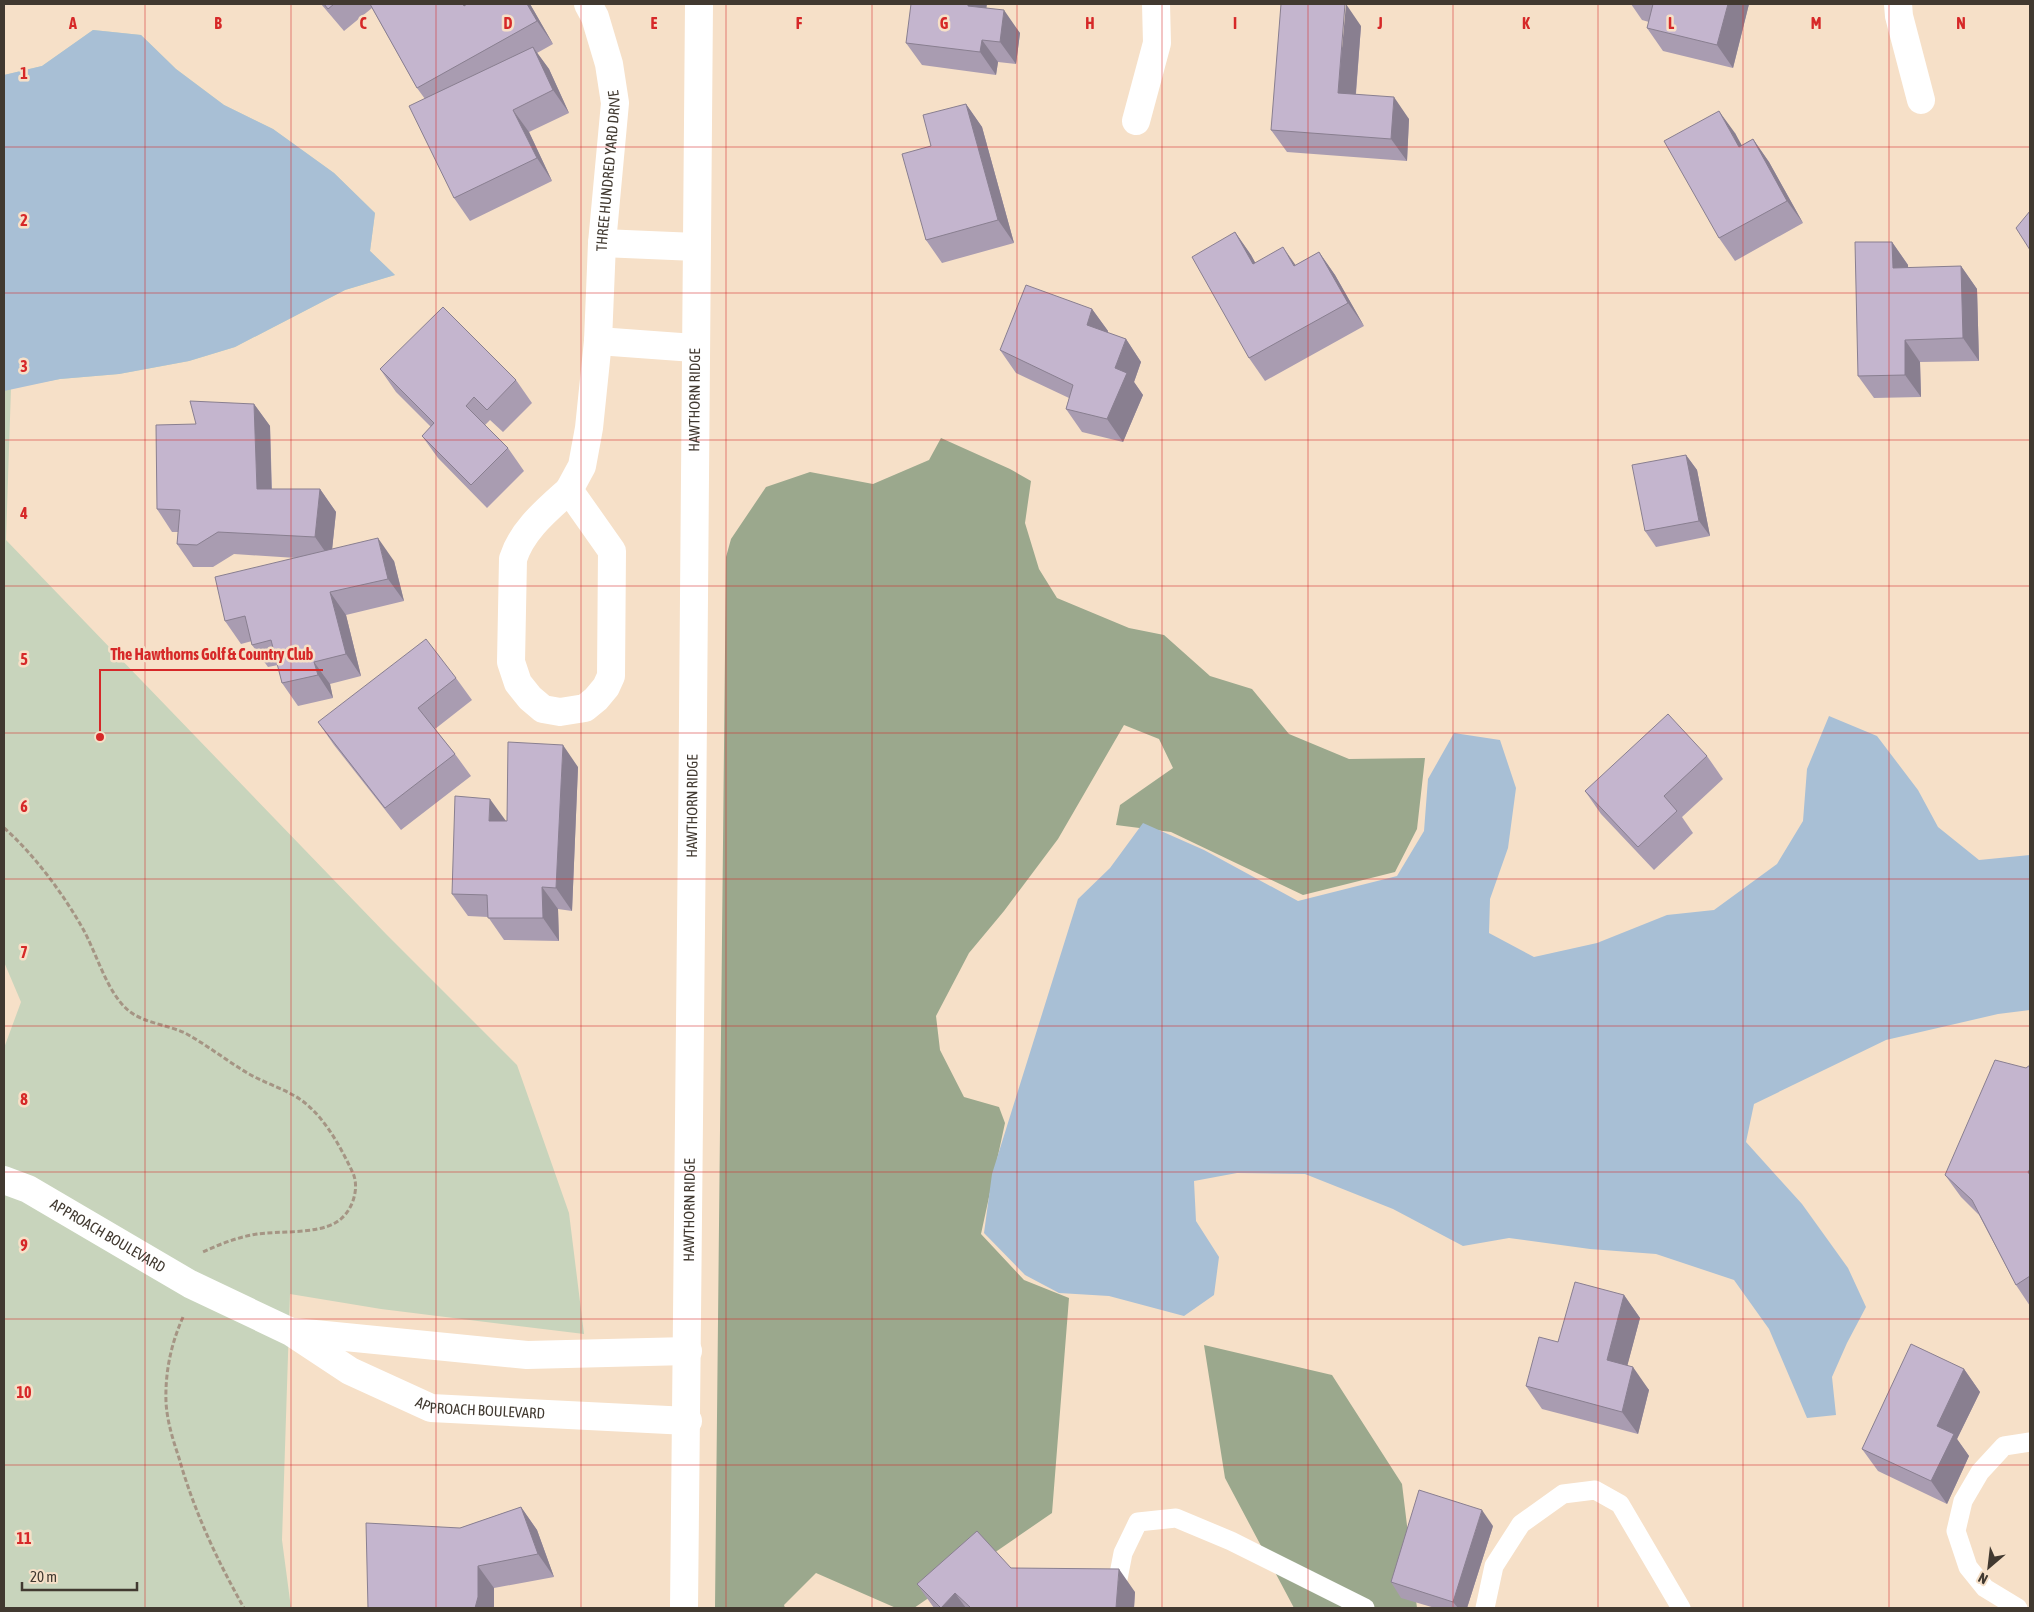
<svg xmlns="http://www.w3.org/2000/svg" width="2034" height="1612" font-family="'Asap Condensed',sans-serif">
<rect width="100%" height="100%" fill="#f6e0c8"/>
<path fill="#c8d4bc" d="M93 30 141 35 176 69 224 105 273 129 334 173 375 213 370 251 395 275 345 290 235 347 189 361 119 374 60 379 11 388 6 540 386 934 517 1065 569 1213 584 1334 381 1309 290 1294 282 1540 291 1608H4V1048L21 1002 4 962V75L42 66Z"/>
<path fill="#9ba88d" d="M941 438 1010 469 1031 481 1025 523 1039 569 1057 598 1129 628 1164 635 1210 676 1252 689 1289 734 1349 759 1425 758 1417 829 1395 872 1303 895 1171 832 1116 825 1120 805 1173 768 1159 739 1124 725 1058 839 1004 911 969 953 936 1016 940 1050 964 1097 999 1107 1005 1123 981 1234 1024 1280 1069 1298 1052 1513 914 1608H896L816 1573 784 1605 785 1608H715L726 557 731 539 766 487 810 472 873 484 929 460Z
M1204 1345 1332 1375 1402 1484 1417 1608H1294L1225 1478Z"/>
<path fill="#a8bfd5" d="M93 30 141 35 176 69 224 105 273 129 334 173 375 213 370 251 395 275 345 290 235 347 189 361 119 374 60 379 4 391V75L42 66Z
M1829 716 1877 736 1918 790 1938 827 1979 860 2030 855V1010L1998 1014 1886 1040 1754 1104 1746 1142 1802 1204 1848 1268 1866 1307 1847 1343 1832 1377 1836 1415 1807 1418 1769 1329 1734 1280 1656 1254 1590 1249 1509 1238 1463 1246 1393 1209 1305 1174 1237 1173 1194 1181 1196 1221 1219 1257 1214 1295 1184 1316 1109 1296 1059 1293 1025 1275 984 1233 992 1174 1078 899 1110 868 1143 823 1204 850 1298 901 1397 876 1424 831 1428 779 1454 733 1500 740 1516 788 1508 848 1490 899 1489 933 1534 957 1597 943 1667 915 1714 910 1777 864 1803 821 1807 769Z"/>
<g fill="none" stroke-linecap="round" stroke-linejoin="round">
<path stroke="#a59584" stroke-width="3" stroke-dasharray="5 2.5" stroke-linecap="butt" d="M4 828C34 854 64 895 83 929 97 954 107 993 129 1011 144 1023 168 1025 185 1033 207 1045 227 1061 249 1074 263 1082 279 1087 293 1095 321 1110 339 1144 352 1171 361 1188 352 1214 335 1223 316 1234 278 1231 257 1234 238 1237 220 1244 203 1252
M183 1317C171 1344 165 1372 166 1402 167 1421 173 1440 179 1458 194 1511 217 1560 244 1608"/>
<path stroke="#fff" stroke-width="19" d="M1118 1579 1123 1553 1138 1522 1176 1518 1231 1541 1365 1608
M1485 1608 1494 1566 1521 1524 1563 1494 1595 1490 1620 1504 1681 1608
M2018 1608 1985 1588 1968 1567 1956 1531 1963 1501 1980 1472 2004 1446 2030 1442"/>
<g stroke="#fff" stroke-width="28">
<path d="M1898 4 1899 16 1921 100"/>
<path d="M1136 121 1157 43 1156 4"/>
<path d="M602 243 696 247"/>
<path d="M598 341 694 348"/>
<path d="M569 490 612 551 611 676 606 687 596 699 585 708 560 712 543 709 530 698 518 683 511 662 513 559C522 530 547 510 569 490Z"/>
<path id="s1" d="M569 490 582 466 589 428 598 341 602 243 615 103 609 64 595 17 588 4"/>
<path id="s2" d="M4 1180 28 1189 190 1284 291 1332 350 1371 431 1408 688 1421"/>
<path d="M295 1332 527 1355 688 1351"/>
<path id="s3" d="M684 1608C694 1073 691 539 699 4"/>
</g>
</g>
<path fill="#a99cb1" d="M321 4H530L553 44 537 53 549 69 569 113 529 132 552 181 470 221 454 198 425 99 417 88 372 8 344 31Z
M1631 4H1749L1733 68 1663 51 1647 28 1649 22 1642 20Z
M986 8 1020 33 1016 64 998 62 996 75 922 65 906 43Z
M1361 26 1356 94 1409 119 1407 161 1287 152 1271 130Z
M966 104 982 127 1014 243 942 263 926 240 931 146Z
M1735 133 1741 146 1753 139 1769 162 1803 223 1735 261 1719 238Z
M1235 232 1251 255 1255 263 1296 265 1319 252 1335 275 1364 326 1265 381 1249 358Z
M1892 242 1908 265V268L1961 266 1977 289 1979 361 1920 362 1921 397 1874 398 1858 376Z
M1092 309 1108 331V333L1126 339 1141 362 1134 382 1143 395 1123 442 1082 432 1066 409 1069 398 1016 373 1000 350Z
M380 369 516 380 532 403 503 432 490 420 485 425 508 448 524 471 487 508 438 458 422 436 431 427 396 392Z
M254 404 270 426 272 489H320L336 512 332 549 394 561 404 601 346 615 361 676 330 684 333 698 298 706 282 683 278 665 268 667 252 645V641L241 644 225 621 296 558 234 554 213 567H193L177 544 178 532H172L157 509 196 424Z
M1686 455 1697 470 1710 536 1656 547 1645 531Z
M456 678 472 700 435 729 455 754 471 776 401 830 334 745 318 722Z
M1707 756 1723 779 1682 817 1693 833 1654 870 1601 814 1585 791Z
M578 767 572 911 558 909 559 941 504 940 488 917 468 916 452 894 506 821H507Z
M2030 1065V1306L2016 1285 1979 1215 1961 1197 1945 1175 2026 1068Z
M1624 1295 1640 1318 1627 1366 1649 1390 1638 1434 1542 1409 1526 1386 1558 1342Z
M1964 1369 1980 1392 1957 1439 1969 1456 1947 1504 1878 1471 1862 1449Z
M521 1507 537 1530 554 1577 494 1588V1608H368L460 1528Z
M1493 1526 1467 1608H1435L1401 1598 1391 1582Z
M1011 1568 1135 1592 1134 1608H934L917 1584Z"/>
<path fill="#897f90" d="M527 4H530L553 44 537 21Z
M968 4H987L984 28 968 6Z
M1346 4 1361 26 1354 115 1338 93Z
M1728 4H1749L1733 68 1717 45Z
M1004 10 1020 33 1016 64 1000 42Z
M982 40 998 62 996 75 980 52Z
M533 47 549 69 569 113 553 90Z
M1394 97 1409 119 1407 161 1391 139Z
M966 104 982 127 1014 243 998 220Z
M513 110 529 132 552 181 537 158Z
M1719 111 1735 133 1755 169 1739 147Z
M1753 139 1769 162 1803 223 1787 201Z
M1235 232 1251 255 1269 287 1253 264Z
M1892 242 1908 265 1909 291 1893 268Z
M1283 247 1299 270 1294 266Z
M1319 252 1335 275 1364 326 1348 303Z
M1961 266 1977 289 1979 361 1963 338Z
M1092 309 1108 331 1103 348 1087 325Z
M1126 339 1141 362 1134 382 1143 395 1123 442 1107 419 1115 368Z
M1905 340 1920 362 1921 397 1905 375Z
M254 404 270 426 272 512 257 489Z
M1686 455 1697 470 1710 536 1699 521Z
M320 489 336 512 331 560 315 537Z
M378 538 394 561 404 601 388 579Z
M330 592 346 615 361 676 346 654Z
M314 662 330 684 333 698 318 675Z
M563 745 578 767 572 911 556 888Z
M490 799 506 821H489Z
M542 887 558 909 559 941 543 918Z
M1624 1295 1640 1318 1623 1382 1607 1360Z
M1633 1367 1649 1390 1638 1434 1622 1412Z
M1964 1369 1980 1392 1957 1439 1969 1456 1947 1504 1931 1481 1937 1426Z
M521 1507 537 1530 554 1577 538 1554Z
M1482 1510 1493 1526 1467 1608H1458L1453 1602Z
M478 1566 494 1588V1608H475Z
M1119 1569 1135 1592 1134 1608H1116Z
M955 1593 966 1608H941Z"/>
<path fill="#c4b5ce" stroke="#897f90" d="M324 4H334L328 9Z
M370 4H463L464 6 467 4H527L537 21 417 88Z
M911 4H968V6L1004 10 1000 42 982 40 980 52 906 43Z
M1281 4H1345L1338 93 1394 97 1391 139 1271 130Z
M1651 4H1728L1717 45 1647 28 1653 4Z
M533 47 553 90 513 110 537 158 454 198 409 106Z
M966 104 998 220 926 240 902 154 931 146 923 115Z
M1719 111 1739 147 1753 139 1787 201 1719 238 1664 141Z
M2030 211V250L2016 228Z
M1235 232 1253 264 1283 247 1294 266 1319 252 1348 303 1249 358 1192 257Z
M1855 242H1892L1893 268 1961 266 1963 338 1905 340V375L1858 376Z
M1026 285 1092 309 1087 325 1126 339 1115 368 1127 373 1107 419 1066 409 1073 385 1000 350Z
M443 307 516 380 487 410 474 397 466 406 508 448 471 485 422 436 434 423 380 369Z
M190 401 254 404 257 489H320L315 537 218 532 197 545 177 544 180 510 157 509 156 425 196 424Z
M1686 455 1699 521 1645 531 1632 465Z
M378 538 388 579 330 592 346 654 314 662 318 675 282 683 271 640 252 645 245 616 225 621 215 577Z
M426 639 456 678 418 708 455 754 385 808 318 722Z
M1668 714 1707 756 1664 796 1677 811 1638 847 1585 791Z
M508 742 563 745 556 888 542 887 543 918H488L487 895 452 894 455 796 490 799 489 821H507Z
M1995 1060 2026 1068 2030 1065V1169L2028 1172 2030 1175V1276L2016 1285 1972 1200 1945 1175Z
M1575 1282 1624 1295 1607 1360 1633 1367 1622 1412 1526 1386 1539 1337 1558 1342Z
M1911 1344 1964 1369 1937 1426 1954 1434 1931 1481 1862 1449Z
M1419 1490 1482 1510 1453 1602 1391 1582Z
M521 1507 538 1554 478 1566V1597L475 1608H368L366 1523 460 1528Z
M977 1531 1011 1568 1119 1569 1116 1608H971L955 1593 941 1608 917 1584Z"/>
<path fill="none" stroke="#d62828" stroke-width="1" stroke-opacity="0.55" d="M145 4V1608M291 4V1608M436 4V1608M581 4V1608M726 4V1608M872 4V1608M1017 4V1608M1162 4V1608M1308 4V1608M1453 4V1608M1598 4V1608M1743 4V1608M1889 4V1608M4 147H2030M4 293H2030M4 440H2030M4 586H2030M4 733H2030M4 879H2030M4 1026H2030M4 1172H2030M4 1319H2030M4 1465H2030"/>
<g text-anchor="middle" stroke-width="5" stroke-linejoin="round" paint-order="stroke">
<g font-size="15" fill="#413930" stroke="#f6e0c8">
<text dy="5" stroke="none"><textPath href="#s1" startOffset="324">THREE HUNDRED YARD DRIVE</textPath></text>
<text dy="5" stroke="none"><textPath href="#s3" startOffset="1208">HAWTHORN RIDGE</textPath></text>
<text dy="5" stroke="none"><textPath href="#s3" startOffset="802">HAWTHORN RIDGE</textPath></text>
<text dy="5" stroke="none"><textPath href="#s3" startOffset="398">HAWTHORN RIDGE</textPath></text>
<text dy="5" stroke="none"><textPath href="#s2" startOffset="118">APPROACH BOULEVARD</textPath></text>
<text dy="5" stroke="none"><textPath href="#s2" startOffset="534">APPROACH BOULEVARD</textPath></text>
</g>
</g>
<g font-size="16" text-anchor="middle" font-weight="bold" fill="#d62828" stroke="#f6e0c8" stroke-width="5" stroke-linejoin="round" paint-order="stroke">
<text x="73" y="29">A</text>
<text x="218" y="29">B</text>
<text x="363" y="29">C</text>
<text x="508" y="29">D</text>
<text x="654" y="29">E</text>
<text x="799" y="29">F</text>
<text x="944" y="29">G</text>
<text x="1090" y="29">H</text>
<text x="1235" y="29">I</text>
<text x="1380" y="29">J</text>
<text x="1526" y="29">K</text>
<text x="1671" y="29">L</text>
<text x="1816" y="29">M</text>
<text x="1961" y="29">N</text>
<text x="24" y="79">1</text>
<text x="24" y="226">2</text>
<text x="24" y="372">3</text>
<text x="24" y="519">4</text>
<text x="24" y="665">5</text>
<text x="24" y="812">6</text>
<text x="24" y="958">7</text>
<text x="24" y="1105">8</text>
<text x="24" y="1251">9</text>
<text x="24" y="1398">10</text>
<text x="24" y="1544">11</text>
</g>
<path fill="none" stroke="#d62828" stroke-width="2" d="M100 737L100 670H323"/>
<circle fill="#d62828" stroke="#f6e0c8" stroke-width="2" cx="100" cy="737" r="5"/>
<g font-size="16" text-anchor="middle" font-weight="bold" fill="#d62828" stroke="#f6e0c8" stroke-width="5" stroke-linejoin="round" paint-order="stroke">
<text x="212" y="660">The Hawthorns Golf &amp; Country Club</text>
</g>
<rect width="2034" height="1612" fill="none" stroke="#413930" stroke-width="10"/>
<g transform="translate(1989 1567) rotate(208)" stroke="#f6e0c8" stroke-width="4" paint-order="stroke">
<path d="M0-4L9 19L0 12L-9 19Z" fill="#413930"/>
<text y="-8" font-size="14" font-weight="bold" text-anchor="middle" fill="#413930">N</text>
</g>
<path d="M22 1582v8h115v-8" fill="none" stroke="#413930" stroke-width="2.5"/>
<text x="30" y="1582" font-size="15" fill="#413930" stroke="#f6e0c8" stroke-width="4" paint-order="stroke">20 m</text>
</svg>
